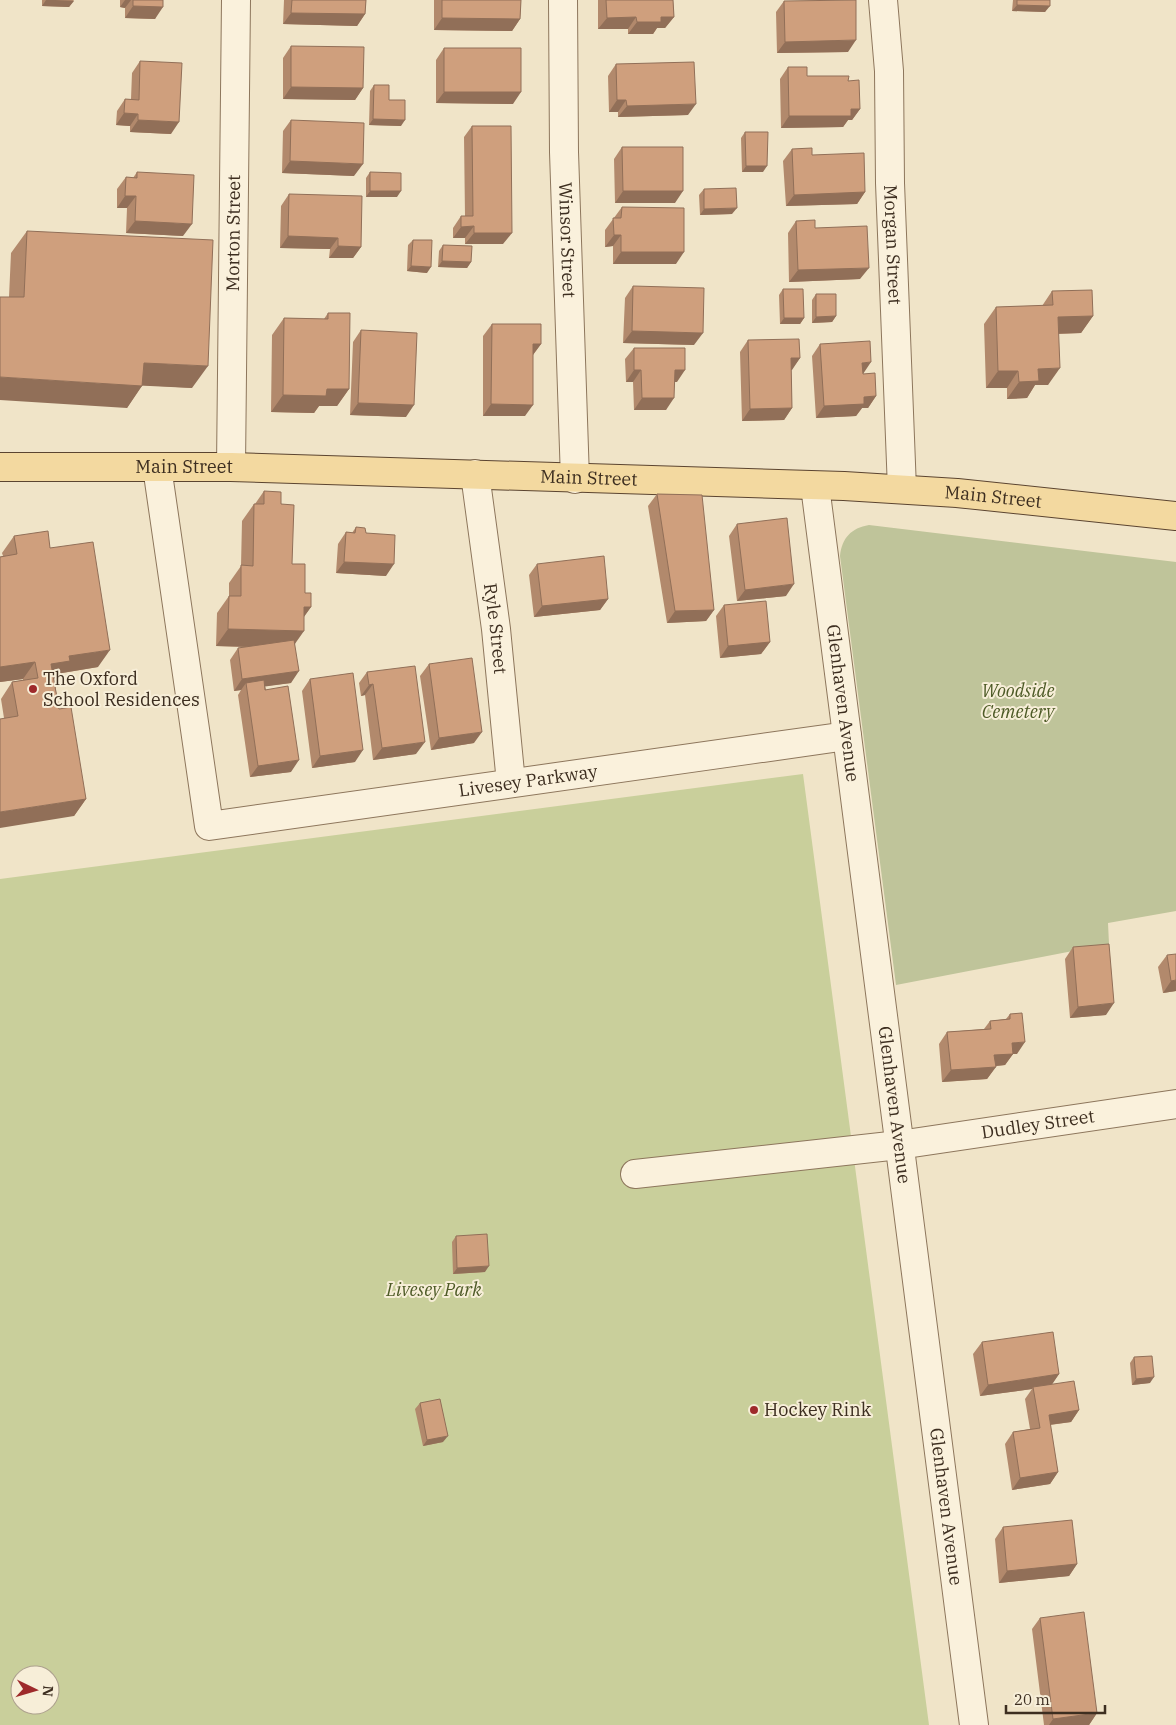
<svg xmlns="http://www.w3.org/2000/svg" width="1176" height="1725" font-family="'IBM Plex Serif',serif">
<rect width="100%" height="100%" fill="#f0e4c8"/>
<path fill="#c9cf9b" fill-rule="evenodd" d="M803 774 929 1725H0V879ZM20 1675H50V1705H20Z"/>
<path fill="#bfc49a" d="M869 525 1176 562V911L1108 923 1109 944 896 985 840 556C842 538 851 528 869 525Z"/>
<g fill="none" stroke-linecap="round" stroke-linejoin="round">
<defs>
<g id="minor">
<path id="s1" d="M563 0 564 152 575 479"/>
<path id="s2" d="M883 0 889 71 890 183 902 489"/>
<path id="s3" d="M157 467 209 826 847 736"/>
<path id="s4" d="M231 467 236 0"/>
<path id="s5" d="M475 474 496 629 511 783"/>
<path id="s6" d="M815 486 974 1725"/>
<path id="s7" d="M635 1174 899 1145 1176 1104"/>
</g>
<g id="major">
<path id="s8" d="M0 467H231L844 486 957 493 1176 516"/>
</g>
</defs>
<use href="#minor" stroke="#8d765c" stroke-width="30"/>
<use href="#major" stroke="#5b4430" stroke-width="30"/>
<use href="#minor" stroke="#faf1dc" stroke-width="28"/>
<use href="#major" stroke="#f3d9a0" stroke-width="28"/>
</g>
<path fill="#b2896c" d="M42 0H74L69 7 42 6Z
M120 0H163L155 19 125 18V8L120 7Z
M284 0H366L365 14 357 26 283 24Z
M434 0H521L520 19 512 31 434 30Z
M598 0H673L674 17 665 28H657L653 34H628V29H598Z
M1013 0H1050L1045 12 1012 11Z
M784 1 848 52 777 53 776 12Z
M291 46 363 88 355 100 283 99V58Z
M444 48 513 104 436 103V60Z
M140 61 171 134 130 132V126L116 125 117 111 125 99H131L132 73Z
M616 64 688 115 618 117V112H609L608 76Z
M788 67 807 76 848 81 860 109 852 120H848L843 127 781 128 780 79Z
M374 85 389 100 401 126 369 125 370 91Z
M291 120 354 176 282 173 283 131Z
M472 126 503 244H465V238H453V228L461 216H465L464 137Z
M745 132 763 172H742L741 138Z
M622 147 675 203H615L614 159Z
M792 149 812 155 865 192 857 204 786 206 783 161Z
M137 172 183 236 126 233 127 208H117V189L126 177 133 178Z
M370 172 397 197H366V178Z
M704 189 732 214 700 215 699 195Z
M289 194 361 247 353 258H329L330 249 280 248 281 206Z
M622 207 676 264H613V246L605 247V230Z
M796 221 815 228 860 279 789 282 788 233Z
M27 231 192 388 142 385 127 408 9 297 11 253Z
M413 240 427 273 407 271 408 245Z
M443 245 471 262 467 268 438 267 439 251Z
M633 286 694 345 623 343 625 298Z
M783 289 804 318 800 324H780L779 295Z
M1052 291 1093 316 1081 333 1058 334 1048 385H1035L1027 398 1007 399V388H986L984 324 996 307 1042 306Z
M816 294 836 316 832 322 812 323V300Z
M328 313 349 389 337 406H319L314 413 271 412 272 335 284 318 324 319Z
M492 324 541 344 533 355 525 416H483V336Z
M361 330 406 417 350 415 353 342Z
M748 340 800 358 791 370 792 408 784 420 742 421 740 352Z
M820 344 863 374 876 396 868 408H862L856 416 816 418 812 356Z
M634 348 677 382H674L666 410H634L633 382H626L625 359Z
M264 491 281 504 292 564 311 607 304 616 295 644 291 683 265 686 291 772 250 777 238 695 241 690 234 691 230 660 238 648 245 647 216 646 217 613 229 596V583L241 566 242 521 254 504H255Z
M657 494 714 610 706 621 667 623 648 506Z
M737 524 786 596 737 601 729 536Z
M356 527 386 576 336 573 338 544 346 532 352 533Z
M14 536 50 548 98 667 62 673 58 678H54L59 709 86 799 74 816 4 718 1 699 12 682 23 680V679L0 682V557L3 556 2 553Z
M537 564 608 599 600 610 534 617 529 575Z
M724 605 770 642 761 654 720 658 716 616Z
M429 664 474 743 431 750 420 676Z
M367 672 416 754 373 760 365 695 361 696 359 683Z
M310 679 355 762 312 768 302 691Z
M1073 947 1106 1015 1070 1018 1065 959Z
M1167 955 1176 991 1163 993 1158 967Z
M1010 1014 1017 1054H1013L1005 1065 996 1066 987 1079 942 1082 939 1044 947 1032 984 1029 990 1021 1006 1019Z
M456 1236 485 1272 453 1274 452 1242Z
M982 1342 1059 1374 1051 1385 1079 1410 1071 1422 1050 1425 1058 1472 1050 1484 1012 1490 1005 1444 1013 1432 1030 1429 1025 1399 1032 1389 980 1396 973 1354Z
M1134 1357 1150 1383 1132 1385 1130 1363Z
M420 1403 443 1442 423 1446 415 1409Z
M1003 1527 1077 1564 1069 1576 999 1583 995 1539Z
M1040 1618 1097 1713 1089 1725H1044L1032 1629Z"/>
<path fill="#916f58" d="M46 0H55L74 1 69 7 42 6Z
M125 0H131L125 8 120 7Z
M1017 5 1050 6 1045 12 1012 11Z
M133 6 163 7 155 19 125 18Z
M291 13 365 14 357 26 283 24Z
M636 17 628 29H598L607 18Z
M661 17H674L665 28H657L653 34H628L637 22Z
M442 18 520 19 512 31 434 30Z
M856 40 848 52 777 53 785 42Z
M291 87 363 88 355 100 283 99Z
M444 92H521L513 104 436 103Z
M617 100H626L618 112H609Z
M696 104 688 115 618 117 627 106Z
M851 109H860L852 120H848L843 127 781 128 789 116Z
M124 113 138 114 130 126 116 125Z
M373 119 405 120 401 126 369 125Z
M138 120 179 122 171 134 130 132Z
M290 161 363 164 354 176 282 173Z
M746 166H767L763 172H742Z
M370 191H401L397 197H366Z
M623 191H683L675 203H615Z
M865 192 857 204 786 206 794 195Z
M125 196H136L127 208H117Z
M737 208 732 214 700 215 704 209Z
M135 221 192 224 183 236 126 233Z
M474 226 465 238H453L461 227Z
M474 233H512L503 244H465Z
M614 235H621L613 246 605 247Z
M288 236 338 238 330 249 280 248Z
M338 246 361 247 353 258H329Z
M621 252H684L676 264H613Z
M442 261 471 262 467 268 438 267Z
M411 266 431 267 427 273 407 271Z
M869 268 860 279 789 282 798 270Z
M836 316 832 322 812 323 816 317Z
M1093 316 1081 333 1046 334 1058 317Z
M784 318H804L800 324H780Z
M632 331 703 333 694 345 623 343Z
M533 344H541L532 356Z
M791 358H800L792 370H783Z
M871 362 863 374H854L862 363Z
M144 363 208 366 192 388 129 385Z
M1060 368 1048 385H1035L1027 398 1007 399 1019 382 1038 369Z
M634 370H641L633 382H626Z
M675 370H685L677 382H666Z
M998 371H1018L1007 388H986Z
M0 377 142 386 127 408 0 400Z
M327 389H349L337 406H319L314 413 271 412 283 395Z
M876 396 868 408H862L856 416 816 418 824 406 864 397Z
M642 398H674L666 410H634Z
M358 403 414 405 406 417 350 415Z
M491 404 533 405 525 416H483Z
M792 408 784 420 742 421 750 409Z
M344 562 394 564 386 576 336 573Z
M794 584 786 596 737 601 745 590Z
M608 599 600 610 534 617 542 606Z
M304 607H311L299 624Z
M714 610 706 621 667 623 675 611Z
M228 629 304 631 292 648 216 646Z
M770 642 761 654 720 658 728 646Z
M110 650 98 667 62 673 58 678 39 681 51 664 69 656Z
M35 662 23 679 0 682V667Z
M299 671 291 683 247 689 246 683 241 690 234 691 242 679Z
M373 684 365 695 361 696 369 685Z
M482 732 474 743 431 750 439 738Z
M425 742 416 754 373 760 382 748Z
M363 750 355 762 312 768 320 756Z
M299 760 291 772 250 777 258 766Z
M86 799 74 816 0 828V812Z
M1176 980V991L1163 993 1171 981Z
M1114 1003 1106 1015 1070 1018 1078 1007Z
M1025 1042 1017 1054H1013L1005 1065 986 1067 994 1055 1012 1043Z
M996 1067 987 1079 942 1082 951 1070Z
M489 1266 485 1272 453 1274 457 1268Z
M1059 1374 1051 1386 1033 1387 1032 1389 980 1396 988 1385Z
M1154 1377 1150 1383 1132 1385 1136 1379Z
M1079 1410 1071 1422 1040 1426 1049 1415Z
M448 1436 443 1442 423 1446 427 1440Z
M1058 1472 1050 1484 1012 1490 1020 1478Z
M1077 1564 1069 1576 999 1583 1007 1571Z
M1097 1713 1089 1725H1049L1053 1719Z"/>
<path fill="#cf9f7d" stroke="#916f58" d="M133 0H163V7L133 6Z
M292 0H366L365 14 291 13Z
M442 0H521L520 19 442 18Z
M606 0H673L674 17H661V22H637L636 17 607 18Z
M856 0V40L785 42 784 1Z
M1017 0H1050V6L1017 5Z
M291 46 364 47 363 88 291 87Z
M444 48H521V92H444Z
M140 61 182 63 179 122 138 120V114L124 113 125 99 139 100Z
M694 62 696 104 627 106 626 100H617L616 64Z
M788 67H807V76H849L848 81 859 80 860 109H851V116H789Z
M374 85H389V100H405V120L373 119Z
M291 120 364 123 363 164 290 161Z
M472 126H511L512 233H474V226L461 227V216H473Z
M745 132H768L767 166H746Z
M622 147H683V191H623Z
M812 148V155L864 153 865 192 794 195 792 149Z
M137 172 194 175 192 224 135 221 136 196H125L126 177 137 178Z
M370 172 401 173V191H370Z
M736 188 737 208 704 209V189Z
M289 194 362 196 361 247 338 246V238L288 236Z
M622 207 684 208V252H621V235H614L613 218H621Z
M815 220V228L867 226 869 268 798 270 796 221Z
M27 231 213 240 208 366 144 363 142 386 0 377V297H24Z
M413 240H432L431 267 411 266Z
M443 245 472 246 471 262 442 261Z
M633 286 704 288 703 333 632 331Z
M783 289H803L804 318H784Z
M1092 290 1093 316 1058 317 1060 368 1038 369 1039 381 1019 382 1018 371H998L996 307 1053 305 1052 291Z
M816 294H836V316L816 317Z
M328 313H350L349 389H327L326 396 283 395 284 318 328 319Z
M492 324H541V344H533V405L491 404Z
M361 330 417 333 414 405 358 403Z
M799 339 800 358H791L792 408 750 409 748 340Z
M870 341 871 362 862 363 863 374 875 373 876 396 864 397V404L824 406 820 344Z
M634 348H685V370H675L674 398H642L641 370H634Z
M264 491 281 492V504L294 505 292 564H305V593H311V607H304V631L228 629 229 596H241V565L253 566 254 504H264Z
M657 494 702 495 714 610 675 611Z
M787 518 794 584 745 590 737 524Z
M356 527 365 528 366 533 395 535 394 564 344 562 346 532 355 533Z
M48 531 50 548 93 542 110 650 69 656 70 661 51 664 59 709 71 707 86 799 0 812V719L18 716 12 682 38 678 35 662 0 667V557L17 554 14 536Z
M604 556 608 599 542 606 537 564Z
M766 601 770 642 728 646 724 605Z
M294 640 299 671 242 679 238 648Z
M472 658 482 732 439 738 429 664Z
M415 666 425 742 382 748 373 684 369 685 367 672Z
M353 673 363 750 320 756 310 679Z
M264 680 265 690 288 686 299 760 258 766 246 683Z
M1109 944 1114 1003 1078 1007 1073 947Z
M1176 954V980L1171 981 1167 955Z
M1022 1013 1025 1042 1012 1043 1013 1054 994 1055 996 1067 951 1070 947 1032 991 1029 990 1021 1010 1019V1014Z
M487 1234 489 1266 457 1268 456 1236Z
M1053 1332 1059 1374 988 1385 982 1342Z
M1152 1356 1154 1377 1136 1379 1134 1357Z
M1074 1381 1079 1410 1049 1415 1058 1472 1020 1478 1013 1432 1040 1428 1033 1387Z
M440 1399 448 1436 427 1440 420 1403Z
M1072 1520 1077 1564 1007 1571 1003 1527Z
M1084 1612 1097 1713 1053 1719 1040 1618Z"/>
<g fill="#9e2a2b" stroke="#f7eed8" stroke-width="2">
<circle cx="33" cy="689" r="5"/>
<circle cx="754" cy="1410" r="5"/>
</g>
<g text-anchor="middle" stroke-width="4" stroke-linejoin="round" paint-order="stroke">
<g font-size="18" fill="#3d2e20" stroke="#f7eed8">
<text dy="6" stroke="none"><textPath href="#s4" startOffset="234">Morton Street</textPath></text>
<text dy="6" stroke="none"><textPath href="#s1" startOffset="240">Winsor Street</textPath></text>
<text dy="6" stroke="none"><textPath href="#s2" startOffset="245">Morgan Street</textPath></text>
<text dy="6" stroke="none"><textPath href="#s8" startOffset="184">Main Street</textPath></text>
<text dy="6" stroke="none"><textPath href="#s8" startOffset="589">Main Street</textPath></text>
<text dy="6" stroke="none"><textPath href="#s8" startOffset="994">Main Street</textPath></text>
<text dy="6" stroke="none"><textPath href="#s5" startOffset="156">Ryle Street</textPath></text>
<text dy="6" stroke="none"><textPath href="#s6" startOffset="219">Glenhaven Avenue</textPath></text>
<text dy="6" stroke="none"><textPath href="#s3" startOffset="685">Livesey Parkway</textPath></text>
<text dy="6" stroke="none"><textPath href="#s6" startOffset="624">Glenhaven Avenue</textPath></text>
<text dy="6" stroke="none"><textPath href="#s7" startOffset="406">Dudley Street</textPath></text>
<text dy="6" stroke="none"><textPath href="#s6" startOffset="1029">Glenhaven Avenue</textPath></text>
</g>
<g font-size="18" fill="#3d2e20" stroke="#f7eed8" text-anchor="start">
<text x="43" y="685">The Oxford<tspan x="43" dy="21">School Residences</tspan></text>
<text x="764" y="1416">Hockey Rink</text>
</g>
<g font-size="18" font-style="italic" fill="#4d5a26" stroke="#f7eed8">
<text x="1018" y="697">Woodside<tspan x="1018" dy="21">Cemetery</tspan></text>
<text x="434" y="1296">Livesey Park</text>
</g>
</g>
<g transform="translate(35 1690) rotate(95)"><circle r="24" fill="#f7eed8" stroke="#ada18e"/>
<path d="M0-4L9 19L0 12L-9 19Z" fill="#9e2a2b"/>
<text y="-8" font-size="14" font-weight="bold" text-anchor="middle" fill="#3d2e20">N</text>
</g>
<path d="M1006 1705v8h99v-8" fill="none" stroke="#3d2e20" stroke-width="2.5"/>
<text x="1014" y="1705" font-size="15" fill="#3d2e20" stroke="#f7eed8" stroke-width="4" paint-order="stroke">20 m</text>
</svg>
